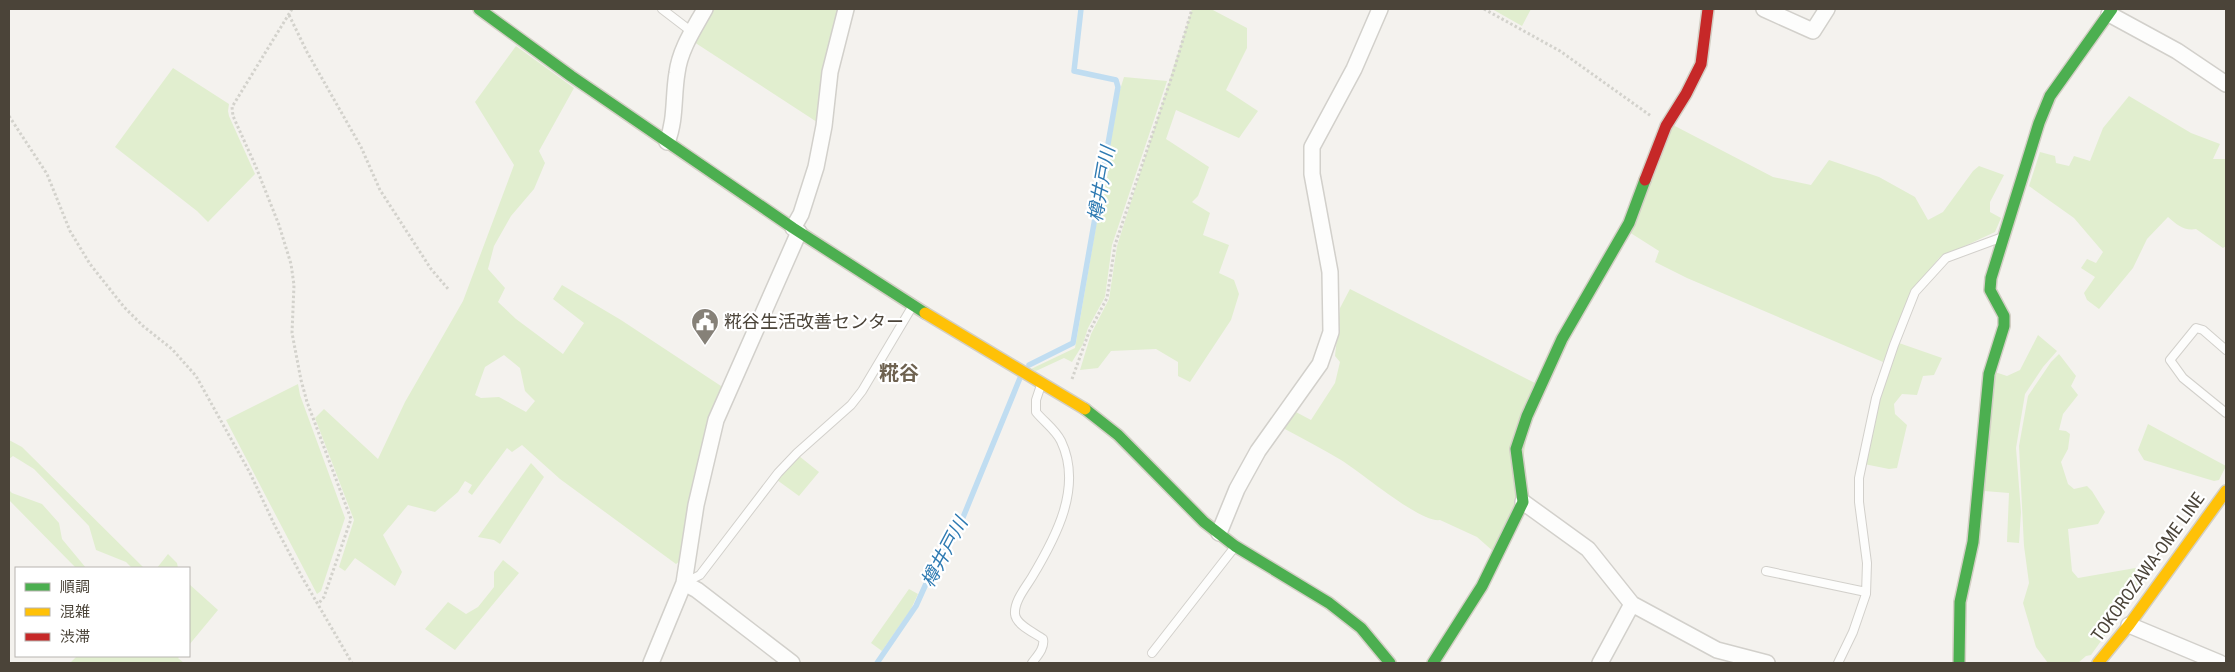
<svg xmlns="http://www.w3.org/2000/svg" width="2235" height="672" font-family="'Roboto Condensed','Noto Sans JP',sans-serif">
<rect width="100%" height="100%" fill="#f4f2ee"/>
<path fill="#e1eecf" fill-rule="evenodd" d="M713 9H840L820 124 694 42Z
M1192 9H1211L1247 28V48L1226 90 1258 111 1239 138 1176 110 1166 139 1209 167 1198 196 1192 202 1210 213 1203 235 1229 245 1219 273 1234 280 1239 294 1231 320 1190 382 1178 376V362L1156 349 1111 351 1098 368 1080 370 1091 334 1109 299 1117 246Z
M1492 9H1531L1522 26Z
M516 46 574 88 539 151 545 163 534 189 511 216 494 246 488 269 505 288 498 302 516 319 563 354 584 323 553 299 562 285 621 320 724 388 684 558 676 564 560 479 522 445 512 452 507 448 472 495 468 492 472 485 465 481 458 492 435 512 408 505 383 535 402 572 395 586 355 558 345 571 339 567 354 520 315 418 324 409 378 459 405 402 463 301 514 165 475 102ZM504 355 520 368 525 391 535 401 526 412 499 397 481 398 475 395 485 367Z
M173 68 229 104 228 111 229 116 255 174 208 222 197 211 115 147Z
M1124 77 1167 81 1112 245 1105 297 1088 328 1083 344 1072 362 1064 358 1036 371 1031 369 1075 348 1119 93Z
M2129 96 2191 133 2220 144 2213 159H2226V246L2223 248 2196 229C2184 231 2177 225 2168 217L2147 239 2133 268 2099 309 2087 300 2084 293 2095 277 2081 268 2087 259 2096 263 2103 252 2074 218 2029 186 2040 152 2055 156 2056 163 2069 166 2074 156 2090 161 2103 128Z
M1673 125 1773 177 1811 185 1829 160 1879 177 1915 197 1928 220 1943 212 1973 171 1979 166 2004 175 1990 202V212L2001 218 1995 232 1939 258 1910 294 1883 362 1687 278 1655 262 1659 251 1629 232Z
M1350 289 1535 383 1517 499 1494 552 1477 537 1440 520C1420 523 1361 472 1341 460 1323 449 1303 439 1283 428L1294 411 1311 420 1335 383 1340 362 1335 356 1340 308Z
M2038 335 2057 351 2043 367 2025 394 2016 448 2021 512 2019 543 2007 542 2009 493 1984 491 1995 372 2007 376 2020 370Z
M1899 343 1942 358 1934 375 1923 376 1917 395 1902 394 1894 404 1895 414 1907 425 1897 468 1889 469 1864 464 1881 395Z
M2059 354 2076 376 2071 386 2078 395 2063 414 2059 430 2066 431 2070 434 2068 449 2061 462 2068 484 2074 489 2087 486 2092 491 2105 512 2098 524 2068 529 2072 571 2078 578 2147 566 2154 567 2091 655 2086 656 2078 663H2048L2036 647 2023 603 2029 583 2024 546 2019 446 2028 396 2051 362Z
M298 384 300 395 345 518 321 591 317 594 226 420Z
M2148 424 2226 466 2219 480 2214 481 2144 460 2138 450Z
M9 440 22 447 144 568H132L126 562 96 550 89 526 34 469 13 456 9 459Z
M799 456 819 472 799 496 777 480Z
M531 463 544 477 500 544 494 540 478 537Z
M9 490 12 493 42 504 59 523 62 539 86 568H76L9 500Z
M168 554 177 563 178 568H157Z
M503 560 519 573 455 650 425 629 448 602 466 614 478 607 494 587V572Z
M189 584 218 610 189 645Z
M909 589 918 594 911 609 882 651 871 643Z
M77 656H180L178 658 184 663H70Z"/>
<g fill="none" stroke-linecap="round" stroke-linejoin="round">
<path stroke="#c0ddf1" stroke-width="5.5" d="M1029 365 1073 343 1118 87 1116 80 1074 71 1081 9
M877 663 916 606 934 566 955 537 1020 378"/>
<defs>
<path id="lane" d="M662 9 692 32
M2226 350 2203 330 2196 328 2170 360 2183 378 2226 413
M1766 571 1866 592
M684 583 700 575 778 473 797 453 851 405 862 391 912 307
M1152 653 1234 548
M1032 663C1037 656 1045 648 1043 639 1035 633 1016 625 1015 614 1014 601 1026 587 1032 577 1056 537 1083 487 1061 441 1055 429 1044 422 1036 412V400L1042 382
M1838 663 1853 632 1866 594 1867 563 1859 502V478L1876 398 1894 345 1915 292 1946 258 2000 238"/>
<path id="street" d="M1764 9 1813 31 1827 9
M2109 14 2177 51 2226 84
M667 142C676 120 673 96 677 73 680 49 694 29 705 9
M793 228 801 214 816 167 824 126 830 72 846 9
M1523 502 1588 549 1632 604 1717 650 1767 663
M1219 533 1237 489 1258 451 1320 364 1331 332 1330 272 1312 174V147L1354 69 1380 9
M684 583 697 590 792 663
M2129 625 2220 663
M651 663 684 583 696 505 716 420 799 232
M1600 663 1632 604"/>
<path id="fast" d="M479 9 571 76 793 228 925 313
M1085 409 1118 435 1204 522 1235 546 1329 603 1361 628 1390 663
M1433 663 1482 586 1523 502 1516 449 1527 416 1562 339 1629 223 1645 180
M1959 663 1960 602 1973 542 1989 374 2004 326V316L1990 290 1991 278 2039 123 2050 96 2112 9"/>
<path id="slow" d="M925 313 1085 409
M2098 663 2129 625 2226 491"/>
<path id="jam" d="M1645 180 1666 126 1686 94 1701 64 1708 9"/>
</defs>
<use href="#lane" stroke="#d2d0cb" stroke-width="10"/>
<use href="#street" stroke="#d2d0cb" stroke-width="18"/>
<use href="#fast" stroke="#d3cfc5" stroke-width="14"/>
<use href="#slow" stroke="#d3cfc5" stroke-width="14"/>
<use href="#jam" stroke="#d3cfc5" stroke-width="14"/>
<path stroke="#d3d2cc" stroke-width="3" stroke-dasharray="2.5 2.5" stroke-linecap="butt" d="M292 9 232 107 233 116 256 167 279 225 291 264 294 285 292 333 301 380 307 402 351 519 324 597 319 603
M1484 9 1560 51 1651 116
M289 15 307 52 361 147 380 190 431 269 449 290
M9 116 47 174 70 231 90 264 124 307 143 326 172 349 196 376 250 473 275 526 302 577 352 663
M1072 379 1089 332 1107 298 1115 245 1173 73 1192 9"/>
<use href="#lane" stroke="#fdfdfc" stroke-width="8"/>
<use href="#street" stroke="#fdfdfc" stroke-width="15"/>
<use href="#fast" stroke="#4caf50" stroke-width="11"/>
<use href="#slow" stroke="#ffc107" stroke-width="11"/>
<use href="#jam" stroke="#c62828" stroke-width="11"/>
</g>
<defs>
<symbol id="civic-pin" viewBox="-11 -11 22 30"><path d="M0 17L-7.5 6A9.5 9.5 0 1 1 7.5 6Z" fill="#868178" stroke="#fff"/><path d="M-.6-6.5H3V-4.5H.6V-3L4-1V1h2V6H-6V1h2V-1L-.6-3ZM-1.2 2.5V6h2.4V2.5Z" fill="#fff"/></symbol>
</defs>
<g fill-rule="evenodd">
<use href="#civic-pin" x="689" y="306" width="32" height="43"/>
</g>
<g text-anchor="middle" stroke-width="4.5" stroke-linejoin="round" paint-order="stroke">
<g font-size="18" fill="#4b4439" stroke="#fff" text-anchor="start">
<text x="724" y="328">糀谷生活改善センター</text>
</g>
<g font-size="18" fill="#4b4439" stroke="#fff">
<text transform="translate(2148 567) rotate(-54)" y="6">TOKOROZAWA-OME LINE</text>
</g>
<g font-size="19" font-style="italic" fill="#2e7ab2" stroke="#fff">
<text transform="translate(1101 184) rotate(-80)" y="7">樽井戸川</text>
<text transform="translate(944 552) rotate(-62)" y="7">樽井戸川</text>
</g>
<g font-size="20" font-weight="bold" fill="#6e6250" stroke="#fff">
<text x="899" y="380">糀谷</text>
</g>
</g>
<rect width="2235" height="672" fill="none" stroke="#4b4439" stroke-width="20"/>
<rect x="15" y="567" width="175" height="90" fill="#ffffff" stroke="#b7b4b0"/>
<rect x="25" y="583" width="25" height="8" fill="#4caf50" stroke="#b7b4b0"/>
<text x="60" y="592" font-size="15" fill="#4b4439">順調</text>
<rect x="25" y="608" width="25" height="8" fill="#ffc107" stroke="#b7b4b0"/>
<text x="60" y="617" font-size="15" fill="#4b4439">混雑</text>
<rect x="25" y="633" width="25" height="8" fill="#c62828" stroke="#b7b4b0"/>
<text x="60" y="642" font-size="15" fill="#4b4439">渋滞</text>
</svg>
